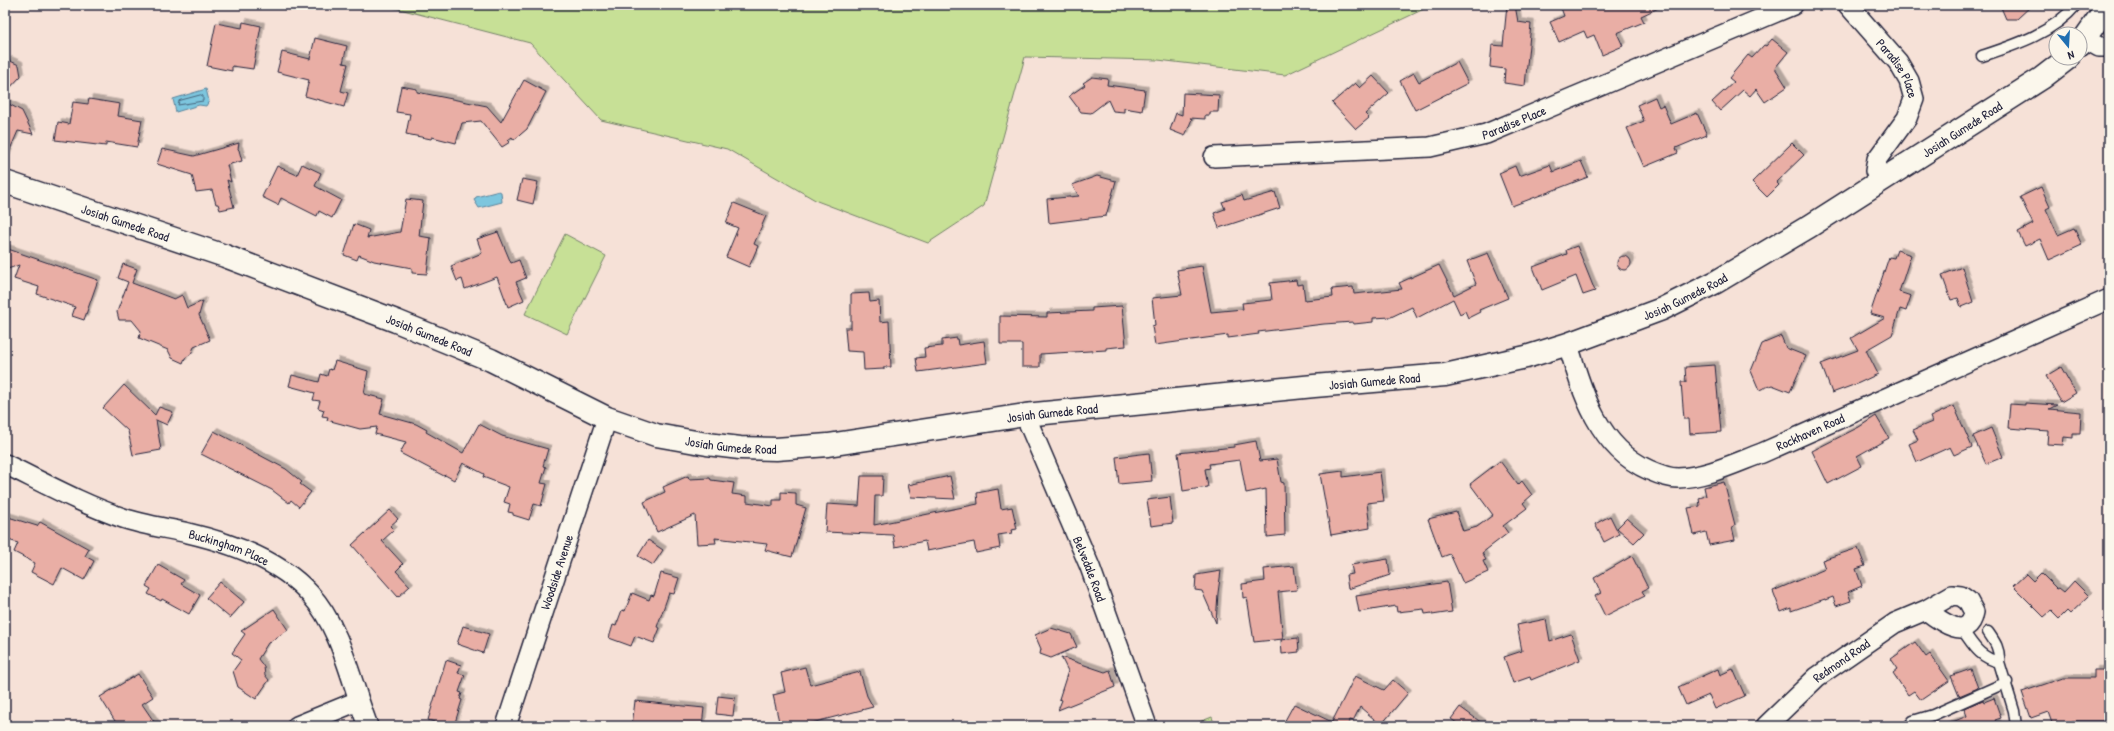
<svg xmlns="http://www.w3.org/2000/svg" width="2114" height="731" font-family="'Patrick Hand',sans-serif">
<defs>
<filter id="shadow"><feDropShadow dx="3.5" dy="-3.5" stdDeviation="0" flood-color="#0004"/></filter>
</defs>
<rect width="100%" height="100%" fill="#f6e1d7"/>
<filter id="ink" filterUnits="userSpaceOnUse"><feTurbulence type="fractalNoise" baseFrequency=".025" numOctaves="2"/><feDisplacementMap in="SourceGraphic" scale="8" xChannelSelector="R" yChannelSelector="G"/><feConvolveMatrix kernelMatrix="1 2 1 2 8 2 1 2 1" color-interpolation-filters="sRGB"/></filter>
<g filter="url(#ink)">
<path fill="#c7e096" stroke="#748168" d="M384 5H1429L1426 8 1285 75 1158 60 1025 57 984 206 928 243 817 201 727 149 601 120 530 43Z
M565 234 606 256 567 334 525 314Z
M1212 717 1215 726H1189Z"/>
<path fill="#7dc6de" stroke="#59849d" d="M206 89 209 101 206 106 199 105 176 112 173 99Z
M499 191 501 192 502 202 479 208 474 200 476 197Z"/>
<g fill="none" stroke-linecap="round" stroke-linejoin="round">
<path stroke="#46647c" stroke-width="1" d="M201 95 203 96V101L178 105 179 101Z"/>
</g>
<path fill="#e9aea5" stroke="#22223b" filter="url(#shadow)" d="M1507 5H1515L1518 22 1531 24 1525 86 1504 83 1505 69 1490 67 1492 45 1503 46Z
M1569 5H1665L1641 16 1644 22 1617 33 1623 46 1602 55 1594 35 1587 38 1584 31 1559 42 1550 22 1564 16 1561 8Z
M2000 5H2032L2017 19H2006Z
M243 22 261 26 253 69 232 66V71L207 66 216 23 242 28Z
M315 38 347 46 343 63 348 64 341 91 348 93 344 107 305 96 309 80 277 72 282 52 310 59Z
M1772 39 1788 52 1775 68 1787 87 1765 102 1756 89 1750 96 1743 90 1720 111 1712 102 1734 82 1729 78 1748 55 1752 58 1764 45 1766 46Z
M8 60 19 65 21 76 5 93V68Z
M1457 62 1468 83 1415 110 1400 81 1414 73 1419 82Z
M1373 76 1389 93 1365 114 1369 118 1356 129 1332 103 1355 83 1360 88Z
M1092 77 1108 79 1107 85 1145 90 1142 111 1124 108V112L1113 111 1108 100 1091 113 1081 112 1069 96 1085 85 1083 83Z
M524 80 546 92 527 129 514 140 512 137 508 140 510 142 502 147 481 121 462 123 456 143 432 137 431 139 406 134 410 114 396 112 401 86 417 89V92L487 106 501 122Z
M1183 93 1219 95 1218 112H1210V115H1205V119L1190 118 1192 119 1185 136 1170 130 1176 113 1182 115Z
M1655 97 1659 107 1663 105 1671 124 1697 113 1707 135 1676 148 1678 153 1644 167 1627 128 1644 121 1637 105Z
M89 99 120 104 118 116 142 120 137 147 106 142V146L55 140 58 122 69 124 73 102 88 104Z
M5 102 22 111 33 134 18 131 5 161Z
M239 143 238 149 239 150 242 161 227 165 231 182 227 180 234 207 220 210 218 204H216L212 190 196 192 192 175 157 164 162 149 194 156Z
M1792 143 1804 155 1776 182 1779 185 1767 197 1752 182Z
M1581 161 1588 177 1512 206 1499 173 1515 166 1519 176 1550 165 1553 172Z
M302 164 321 173 315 186 341 200 332 218 319 211 317 216 281 198 278 205 262 197 277 166 297 175Z
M1097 176 1116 181 1106 216 1049 223 1047 199 1079 196 1072 185Z
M522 179 538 182 533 204 517 200Z
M2041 187 2050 207 2046 209 2058 235 2074 228 2082 245 2049 260 2040 239 2025 246 2018 232 2033 224 2020 197Z
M1275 192 1280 208 1219 228 1214 213 1225 209 1222 202 1242 195 1244 201Z
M406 199 423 201 419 236 431 238 427 274 412 273V268L374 261 359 255 357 260 344 255 354 224 369 230 367 238 400 232Z
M734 203 766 216 754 244 758 246 749 267 726 257 738 228 726 223Z
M498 232 511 263 519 260 526 278 516 282 524 300 508 307 497 277 465 289 462 279 457 281 451 266 482 253 477 239Z
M1577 246 1595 291 1583 295 1576 276 1542 290 1533 267 1567 254 1566 250Z
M5 248 98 280 84 320 72 316 75 307 37 294 39 287 14 279 19 265 5 270Z
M1897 250 1911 255 1899 292 1911 296 1906 311 1900 309 1892 335 1866 350 1878 374 1859 383 1832 393 1821 364 1858 350 1851 338 1885 318 1870 314 1889 257 1894 258Z
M1488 253 1508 298 1479 310 1480 312 1468 318 1465 311 1460 314 1453 299 1417 318 1412 307 1391 317 1373 318V322L1354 324 1353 322 1324 324 1258 332 1259 334 1228 338V335L1155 345 1152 326 1155 325 1152 298 1182 295 1177 270 1202 266 1211 312 1243 309 1242 303 1272 300 1270 283 1296 280 1297 285 1303 284 1305 300 1333 297 1332 289 1353 287 1354 294 1402 289 1399 283 1439 265 1454 295 1476 284 1467 261Z
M1617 263a7 7 0 1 1 14 0a7 7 0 1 1-14 0Z
M123 264 137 269 132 283 174 299 182 295 187 308 203 301 199 315 210 340 194 347 191 354 185 358 183 363 172 358 168 350 139 338 141 331 132 320H119L117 312 128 282 118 278Z
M1962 267 1973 302 1961 307 1958 298 1951 300 1942 275Z
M869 293 870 302 879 301 880 322 889 321 891 367H884V369L864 370 863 352 847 351 845 328H851V294Z
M1122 306 1126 346 1106 348V350L1040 354V367H1022V344H1000V316L1047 317V313L1092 311V308Z
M1781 336 1786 348 1806 356 1790 392 1772 385 1759 390 1751 371 1762 344Z
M957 338 958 345 984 341 987 363 918 372 916 358 925 357 924 348 942 346V340Z
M335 361 368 371 364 394 384 399 380 414 416 424 427 430 426 432 463 453 479 424 502 436 548 449 543 466 546 467 541 483 547 484 541 506 534 504 529 520 513 515V513L508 512 510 504 504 502 509 487 483 477 484 474 463 463 454 480 445 475 444 476 400 453 406 442 375 434 377 427 360 429 327 420 328 417 322 416 324 410 318 408 320 401 313 400 315 393 289 386 292 375 319 382 321 374 327 376 329 369 332 370Z
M1715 365 1721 432 1690 434 1689 419H1684L1681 382H1686L1685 367Z
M2061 367 2076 393 2061 402 2046 376Z
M124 385 155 415 159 407 173 412 167 425 156 420 161 450 133 455 128 431 103 408Z
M2025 403 2057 405 2049 409 2081 412 2080 433H2073V438L2064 437 2063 445 2047 444 2048 431 2008 428 2010 404 2025 405Z
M1954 406 1972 447 1954 455 1950 447 1917 462 1909 444 1918 440 1913 430 1932 422 1930 417Z
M1876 416 1889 438 1857 456 1862 466 1828 484 1812 451 1859 427Z
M1991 428 2003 457 1986 464 1973 436Z
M214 431 286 469 302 482 300 484 311 492 299 507 291 500 289 503 272 490 201 454Z
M1256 441 1260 461 1277 459 1281 482 1284 483 1285 535 1267 537 1266 489 1246 493 1240 460 1209 464 1210 468 1205 469 1208 487 1183 491 1178 453 1234 447V445Z
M1149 453 1152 481 1119 484 1116 457Z
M1500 461 1518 485 1522 481 1532 495 1523 503 1527 508 1503 526 1508 533 1482 553 1486 560 1483 561 1488 572 1463 583 1450 554 1442 557 1428 519 1456 512 1463 531 1477 527 1493 515 1470 484Z
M1343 471V477L1380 472 1384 501 1367 503 1370 528 1331 535 1320 474Z
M688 476 689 479 710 478 711 480 734 483 732 494 747 496V502L773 506V500H781V492L796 493V505L806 508 792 557 765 550 767 544 715 538 716 543 697 544 695 515 657 532 644 502 665 492 663 487Z
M861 476H883L882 496H875L874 525 978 504 977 493 998 489 1001 509 1012 507 1017 529 1011 530 1012 533 998 535 1000 548 976 553 974 542 927 551 925 541 895 547 893 535 825 532 827 504 859 506Z
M950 476 955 499 911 497 908 485Z
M1724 482 1735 525 1732 527 1735 540 1709 545 1706 532 1694 535 1688 508 1700 506 1699 498 1706 496 1704 487Z
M1170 497 1173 523 1151 526 1147 500Z
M390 510 398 519 390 526 394 530 382 541 403 564 396 571 410 586 398 597 352 545Z
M5 516 37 526 40 522 89 549 85 556 94 561 84 580 62 568 54 584 31 572 35 563 14 552 18 543 5 539Z
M1610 516 1619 534 1604 542 1595 524Z
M1627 518 1644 533 1634 543 1617 528Z
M648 540 663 550 653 565 638 556Z
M1858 548 1865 566 1856 569 1862 586 1848 592 1851 601 1836 606 1833 597 1825 600V599L1791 611V608L1781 612 1773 591 1825 569 1822 560Z
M1632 556 1648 588 1642 591 1645 596 1605 616 1595 596 1601 593 1594 578Z
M1388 559 1390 575 1348 589 1346 575 1353 574 1351 565Z
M158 565 184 580 181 584 200 595 189 614 162 599 161 601 148 594 151 589 146 586Z
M1294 566 1297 590 1278 592 1283 639 1254 642 1247 597 1243 598 1242 584 1265 581 1264 569Z
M1221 571 1218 593 1216 623 1202 591 1195 590 1196 575Z
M661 573 679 578 674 594 669 593 657 627 660 628 654 643 635 636 631 646 609 638 613 625 616 626 622 610 625 611 632 593 649 600 651 595 654 596Z
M2041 573 2057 589 2059 588 2064 592 2074 581 2089 596 2070 614 2067 611 2059 619 2051 611 2044 617 2013 586 2026 574 2033 581Z
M220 582 244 602 230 618 206 598Z
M1447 582 1452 612 1432 615V613L1425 614 1424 609 1397 612 1396 606 1359 612 1356 596Z
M274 609 288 630 268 643 258 659 264 667 265 675 269 680 256 699 238 687 233 671 241 660 232 653 245 634 241 631Z
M1546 619 1550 641 1571 634 1580 660 1531 680 1530 677 1513 683 1504 657 1522 651 1517 625Z
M463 626 489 634 483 653 457 644Z
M1051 628 1071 634 1077 647 1051 658 1040 654 1041 649 1035 635Z
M1298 638 1299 652 1282 654 1281 640Z
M1915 642 1926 657 1930 654 1949 681 1921 700 1914 691 1908 695 1893 673 1898 669 1891 659Z
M1061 657 1105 672 1110 670 1115 687 1058 710 1062 700 1059 699 1068 671Z
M446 660 461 665 458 673 465 675 459 692 462 693 460 699 462 700 454 726H447L428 720Z
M805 667 810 685 860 672 867 696 873 707 800 726H780L773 695 785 692 781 673Z
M1718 669 1720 675 1733 669 1745 696 1715 709 1709 695 1686 705 1678 687Z
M1971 669 1978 688 1959 696 1951 676Z
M2094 670H2109V721H2072L2074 726H2053L2048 712 2031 718 2022 692 2063 678H2094Z
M138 674 153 697 142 704 157 726H118L100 697Z
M1355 676 1384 690 1393 680 1408 693 1381 725 1360 707 1353 721 1350 720 1347 726H1282L1294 704 1332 722Z
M718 696 735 698 733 716 716 714Z
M1994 698 2001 718 1995 720 1998 726H1943L1967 716 1964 708 1983 700 1984 702Z
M635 701 704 708 702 726H632Z
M1460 707 1486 726H1461L1451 719Z"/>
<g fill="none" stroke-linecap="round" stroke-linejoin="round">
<defs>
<path id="lane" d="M1982 56C2015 45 2053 33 2076 5
M1961 628C1973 644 1978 657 1999 662 2000 649 1995 642 1988 632
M1999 662 2014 711 2016 726
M1909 726 1913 721 1933 715 2007 682"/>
<g id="street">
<path id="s1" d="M1848 5 1898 62 1909 81 1914 99 1907 118 1877 159 1875 171 1880 180"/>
<path d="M2085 39 2099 47H2109"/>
<path id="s2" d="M1214 157 1430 147 1486 134 1793 5"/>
<path id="s3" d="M1568 344C1582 393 1599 448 1649 470 1658 474 1668 478 1678 478 1707 477 1735 463 1762 453L2109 299"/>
<path id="s4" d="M1025 415 1090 567 1147 726"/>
<path id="s5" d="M5 464C44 483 82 504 123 518 143 525 166 528 188 533 231 543 280 560 310 594 342 629 351 683 368 726"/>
<path d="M297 726 358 701"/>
<path id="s6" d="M506 726 607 418"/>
<path id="s7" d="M1766 726 1817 677 1895 623 1926 610 1952 595 1961 596 1968 601 1974 612C1969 643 1940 621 1926 610"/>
</g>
<g id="primary">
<path d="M2080 45 2108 5"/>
<path id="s8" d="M5 182 225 256 396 321 491 360 607 418 656 435 707 444 740 448 776 449 828 445 1025 415 1314 386 1445 375 1526 357 1568 344 1662 309 1716 282 1810 226 2042 78 2068 58"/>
</g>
</defs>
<use href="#lane" stroke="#22223b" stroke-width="13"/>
<use href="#street" stroke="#22223b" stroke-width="22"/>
<use href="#primary" stroke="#22223b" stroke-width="25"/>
<use href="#lane" stroke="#fbf7ec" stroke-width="10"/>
<use href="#street" stroke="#fbf7ec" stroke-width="19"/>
<use href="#primary" stroke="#fbf7ec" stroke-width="22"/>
</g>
</g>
<g text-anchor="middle" stroke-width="4" stroke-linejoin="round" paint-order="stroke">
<g font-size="13" fill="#22223b" stroke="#fbf7ec">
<text dy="5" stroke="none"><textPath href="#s1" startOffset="81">Paradise Place</textPath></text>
<text dy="5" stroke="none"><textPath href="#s2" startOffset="304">Paradise Place</textPath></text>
<text dy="5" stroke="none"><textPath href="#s8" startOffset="2071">Josiah Gumede Road</textPath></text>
<text dy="5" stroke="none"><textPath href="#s8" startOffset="127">Josiah Gumede Road</textPath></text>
<text dy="5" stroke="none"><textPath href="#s8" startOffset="1747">Josiah Gumede Road</textPath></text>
<text dy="5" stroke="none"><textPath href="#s8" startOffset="451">Josiah Gumede Road</textPath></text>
<text dy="5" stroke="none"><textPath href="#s8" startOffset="1423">Josiah Gumede Road</textPath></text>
<text dy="5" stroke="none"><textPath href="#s8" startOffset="1099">Josiah Gumede Road</textPath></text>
<text dy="5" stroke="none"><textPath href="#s3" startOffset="326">Rockhaven Road</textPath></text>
<text dy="5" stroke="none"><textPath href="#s8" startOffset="775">Josiah Gumede Road</textPath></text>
<text dy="5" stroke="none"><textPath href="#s5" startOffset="240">Buckingham Place</textPath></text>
<text dy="5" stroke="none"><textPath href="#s4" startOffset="167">Belvedale Road</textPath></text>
<text dy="5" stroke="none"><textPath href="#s6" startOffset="162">Woodside Avenue</textPath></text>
<text dy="5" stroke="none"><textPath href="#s7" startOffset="100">Redmond Road</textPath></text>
</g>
</g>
<rect width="2114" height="731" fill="none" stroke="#fbf7ec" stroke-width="20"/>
<rect x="10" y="10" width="2094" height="711" fill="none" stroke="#22223b" stroke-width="1.5" filter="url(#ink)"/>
<g transform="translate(2068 46) rotate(162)"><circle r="19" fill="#fbf7ec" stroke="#a4a2a5"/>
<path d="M0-3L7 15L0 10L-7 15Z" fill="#1f6fb2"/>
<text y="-6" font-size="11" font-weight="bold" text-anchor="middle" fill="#22223b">N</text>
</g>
</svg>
